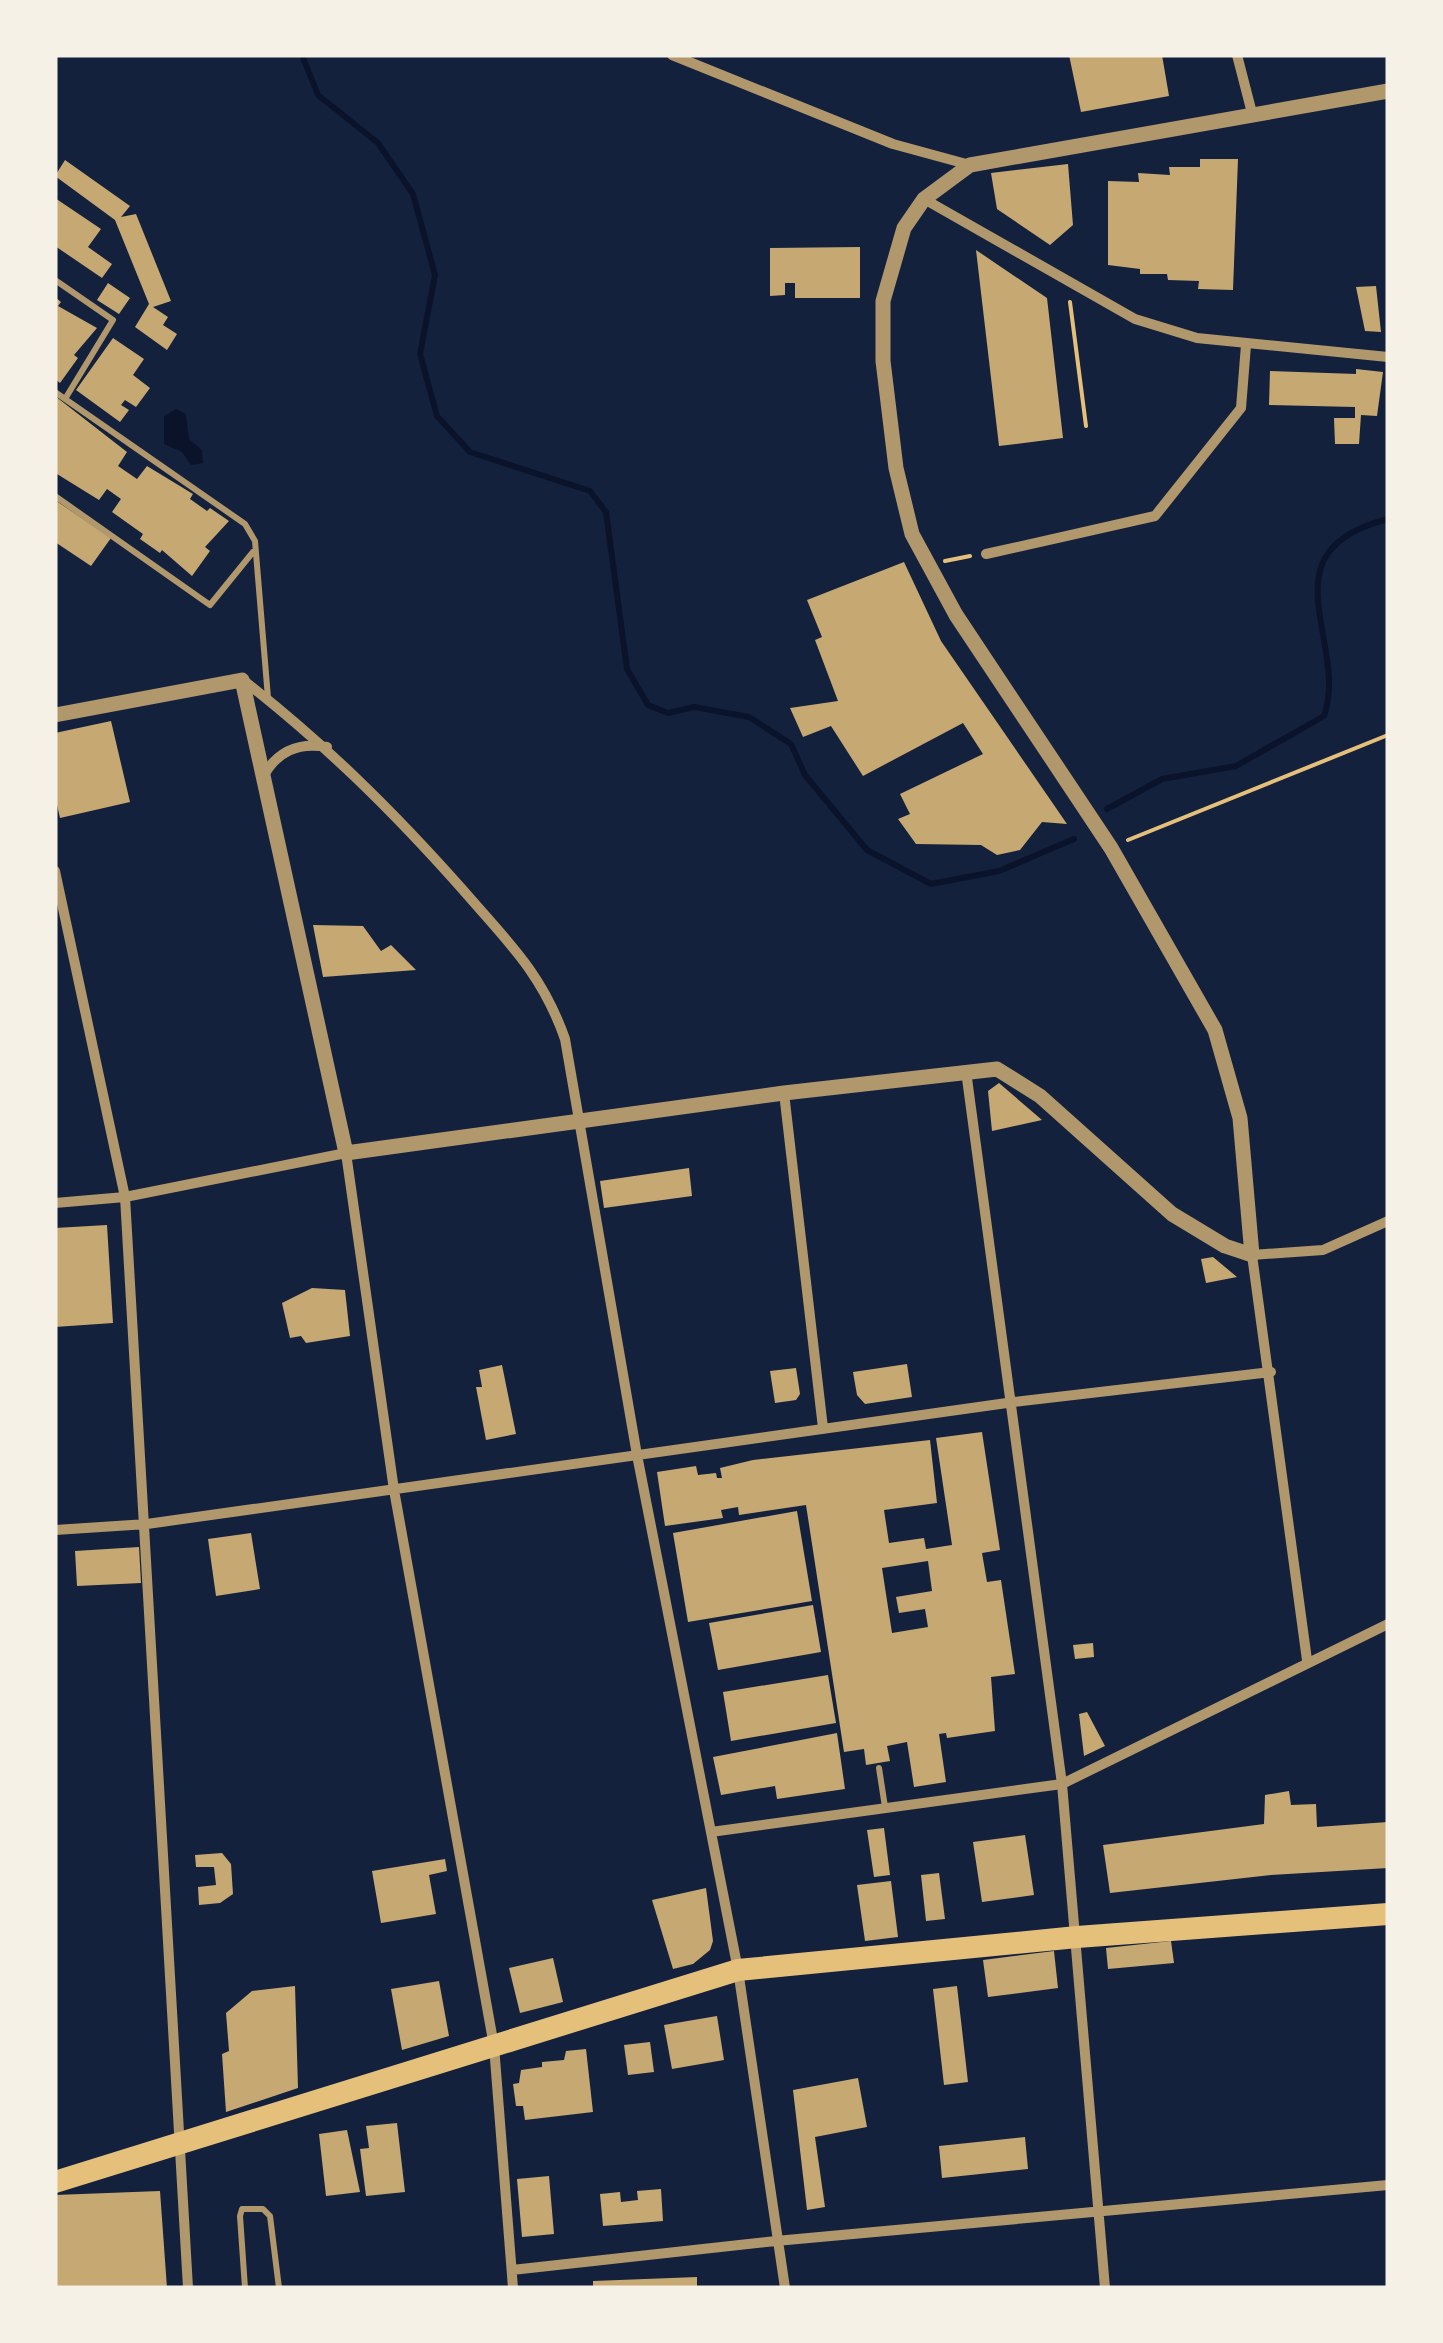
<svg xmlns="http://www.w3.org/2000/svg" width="1443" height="2343" font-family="Manrope,sans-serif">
<rect width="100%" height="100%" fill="#14213d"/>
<path fill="#0b132b" d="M176 409 186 414 189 439 202 450 203 463 191 465 182 452 164 444V416Z"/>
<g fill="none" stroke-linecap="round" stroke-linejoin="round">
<path stroke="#0b132b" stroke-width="6" d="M302 55 318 95 378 143 413 194 435 275 420 354 437 416 470 452 590 491 606 512 627 669 648 705 668 713 694 707 749 717 791 744 805 775 867 850 931 884 999 871 1074 839
M1107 809 1162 779 1236 766 1324 716C1350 643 1261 551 1388 519"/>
</g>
<path fill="#c6a872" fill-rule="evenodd" d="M1069 55H1162L1169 96 1081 112Z
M1200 159H1238L1233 290 1198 289 1199 281 1168 280 1167 274H1140V269L1108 265V181L1139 182 1138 173 1170 175 1169 167H1200Z
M65 160 130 206 121 217 136 214 171 301 153 307 168 317 163 325 177 334 167 350 135 327 149 304 115 220 55 176Z
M1068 164 1073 225 1050 245 997 209 991 173Z
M55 198 101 229 88 247 112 264 102 278 55 246Z
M860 247V298H795V283H785V295L770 296V248Z
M976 250 1047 298 1063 438 999 446Z
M108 283 130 298 119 314 97 300Z
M1376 286 1381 332 1365 331 1356 287Z
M55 297 61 302 58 306 97 328 74 355 78 358 60 383 55 379Z
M113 338 144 359 133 375 150 388 136 407 125 400 121 405 129 410 120 422 76 390Z
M1356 369 1383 372 1377 416 1361 415 1359 444H1335L1334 418H1355V407L1269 405 1270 371 1356 374Z
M55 396 127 452 118 466 137 479 147 466 193 494 190 499 207 511 210 508 229 521 205 547 210 551 192 576 162 550 160 553 140 539 143 534 112 512 121 499 107 489 99 500 57 474Z
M55 500 111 538 91 566 55 542Z
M904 562 941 641 1067 824 1042 822 1020 850 997 855 981 845 916 844 898 819 910 814 900 794 983 754 963 723 863 776 831 726 803 737 790 708 838 701 815 640 822 637 807 600Z
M111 721 130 802 60 818 55 796V733Z
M313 925 363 926 381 951 391 945 416 970 323 977Z
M999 1083 1042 1120 992 1131 988 1091Z
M689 1168 692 1196 604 1208 600 1181Z
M107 1225 113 1323 55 1327V1228Z
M1213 1257 1237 1277 1206 1283 1201 1259Z
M312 1288 345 1290 350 1336 306 1343 301 1336 290 1338 282 1303Z
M907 1364 912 1397 865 1404 857 1395 853 1372Z
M502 1365 516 1434 486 1440 476 1387H482L479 1370Z
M796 1368 800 1394 796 1400 775 1403 770 1371Z
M982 1432 1000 1550 982 1553 987 1582 1001 1580 1015 1674 991 1677 995 1731 947 1738 946 1733 939 1734 946 1782 914 1787 907 1742 887 1746 890 1761 866 1765 864 1749 844 1752 806 1505 739 1515 738 1507 721 1510 723 1518 665 1526 657 1472 696 1466 698 1475 716 1473 717 1478H722L720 1468 753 1460 930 1440 937 1503 884 1510 889 1543 924 1538 926 1549 952 1545 936 1438ZM928 1561 932 1591 896 1597 899 1613 925 1609 928 1627 892 1633 882 1568Z
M797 1511 812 1601 688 1622 673 1533Z
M251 1533 260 1589 216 1596 208 1539Z
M139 1547 141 1583 77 1586 75 1551Z
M813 1605 821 1652 718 1670 709 1623Z
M1093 1643 1094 1657 1075 1659 1073 1645Z
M828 1675 836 1723 731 1741 723 1692Z
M1087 1712 1105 1746 1084 1756 1079 1714Z
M837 1733 845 1789 777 1799 775 1786 721 1795 713 1757Z
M1289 1791 1291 1805 1316 1804 1317 1827 1388 1822V1868L1271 1875 1110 1893 1103 1845 1264 1824 1265 1795Z
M884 1828 890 1875 874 1877 867 1830Z
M1025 1835 1034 1895 982 1902 973 1842Z
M222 1853 231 1864 233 1894 220 1903 199 1905 198 1887 216 1885 214 1867H196L195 1855Z
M445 1859 447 1871 429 1875 436 1914 381 1923 372 1871Z
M939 1873 945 1919 926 1921 921 1875Z
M891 1881 898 1937 865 1941 857 1885Z
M706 1888 713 1941 710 1950 693 1964 673 1969 652 1900Z
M1171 1941 1174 1963 1108 1969 1106 1948Z
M1054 1951 1058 1988 988 1997 983 1960Z
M553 1958 563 2002 520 2013 509 1968Z
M439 1981 449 2036 402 2050 391 1989Z
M295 1986 298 2088 226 2112 222 2054 229 2051 226 2013 252 1991Z
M957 1986 968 2082 944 2085 933 1989Z
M717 2016 724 2060 672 2069 664 2025Z
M650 2042 654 2072 628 2075 624 2045Z
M586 2049 593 2112 525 2120 523 2106H516L513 2084 519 2083 521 2070 542 2067V2062L564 2060 566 2051Z
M858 2078 867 2127 815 2137 825 2207 807 2210 793 2090Z
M397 2123 405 2192 366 2196 360 2149 369 2148 366 2126Z
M347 2130 360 2192 326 2196 319 2134Z
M1025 2137 1028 2169 942 2178 939 2146Z
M549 2176 554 2234 522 2237 517 2179Z
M661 2189 663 2221 603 2226 600 2194 620 2192 621 2202 638 2200 637 2191Z
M160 2191 167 2288H55V2195Z
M697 2277V2288H593V2281Z"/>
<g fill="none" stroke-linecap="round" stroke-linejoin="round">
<path stroke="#e5c07b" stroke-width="4" d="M1070 302 1086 426
M945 561 970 556
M1128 840 1388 735"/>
<path stroke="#b1986c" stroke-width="6" d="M55 280 113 320 65 399
M55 392 245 524 255 541 268 698
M55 496 210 605 253 552
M879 1768 885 1807
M245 2288 240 2216 242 2209H263L270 2216 279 2288"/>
<path stroke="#b1986c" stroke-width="10" d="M672 55 893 144 970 165
M1237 55 1252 113
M924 199 1135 319 1197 338 1388 357
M986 554 1155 516 1241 408 1246 345
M243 680C326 745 393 811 463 890 508 942 542 973 565 1039L637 1455 738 1970 785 2288
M263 777C277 751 298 742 327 747
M55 871 125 1197 188 2288
M966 1071 1062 1784 1105 2288
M784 1093 823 1428
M55 1203 125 1197 346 1153 394 1490 494 2046 513 2288
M55 1530 147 1524 1014 1402 1271 1372
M1307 1660 1252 1255 1323 1250 1388 1221
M711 1832 1062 1784 1388 1624
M512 2270 776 2241 1388 2185"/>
<path stroke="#b1986c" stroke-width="15" d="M55 715 242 680 346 1153 784 1093 997 1069 1040 1096 1172 1214 1225 1246 1252 1255 1240 1118 1215 1030 1111 848 956 615 912 534 896 468 883 361V301L904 228 924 199 970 165 1388 91"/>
<path stroke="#e5c07b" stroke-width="22" d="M55 2182 738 1970 1077 1937 1388 1914"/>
</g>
<rect width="1443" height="2343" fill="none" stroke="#f6f1e7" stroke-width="115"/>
</svg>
